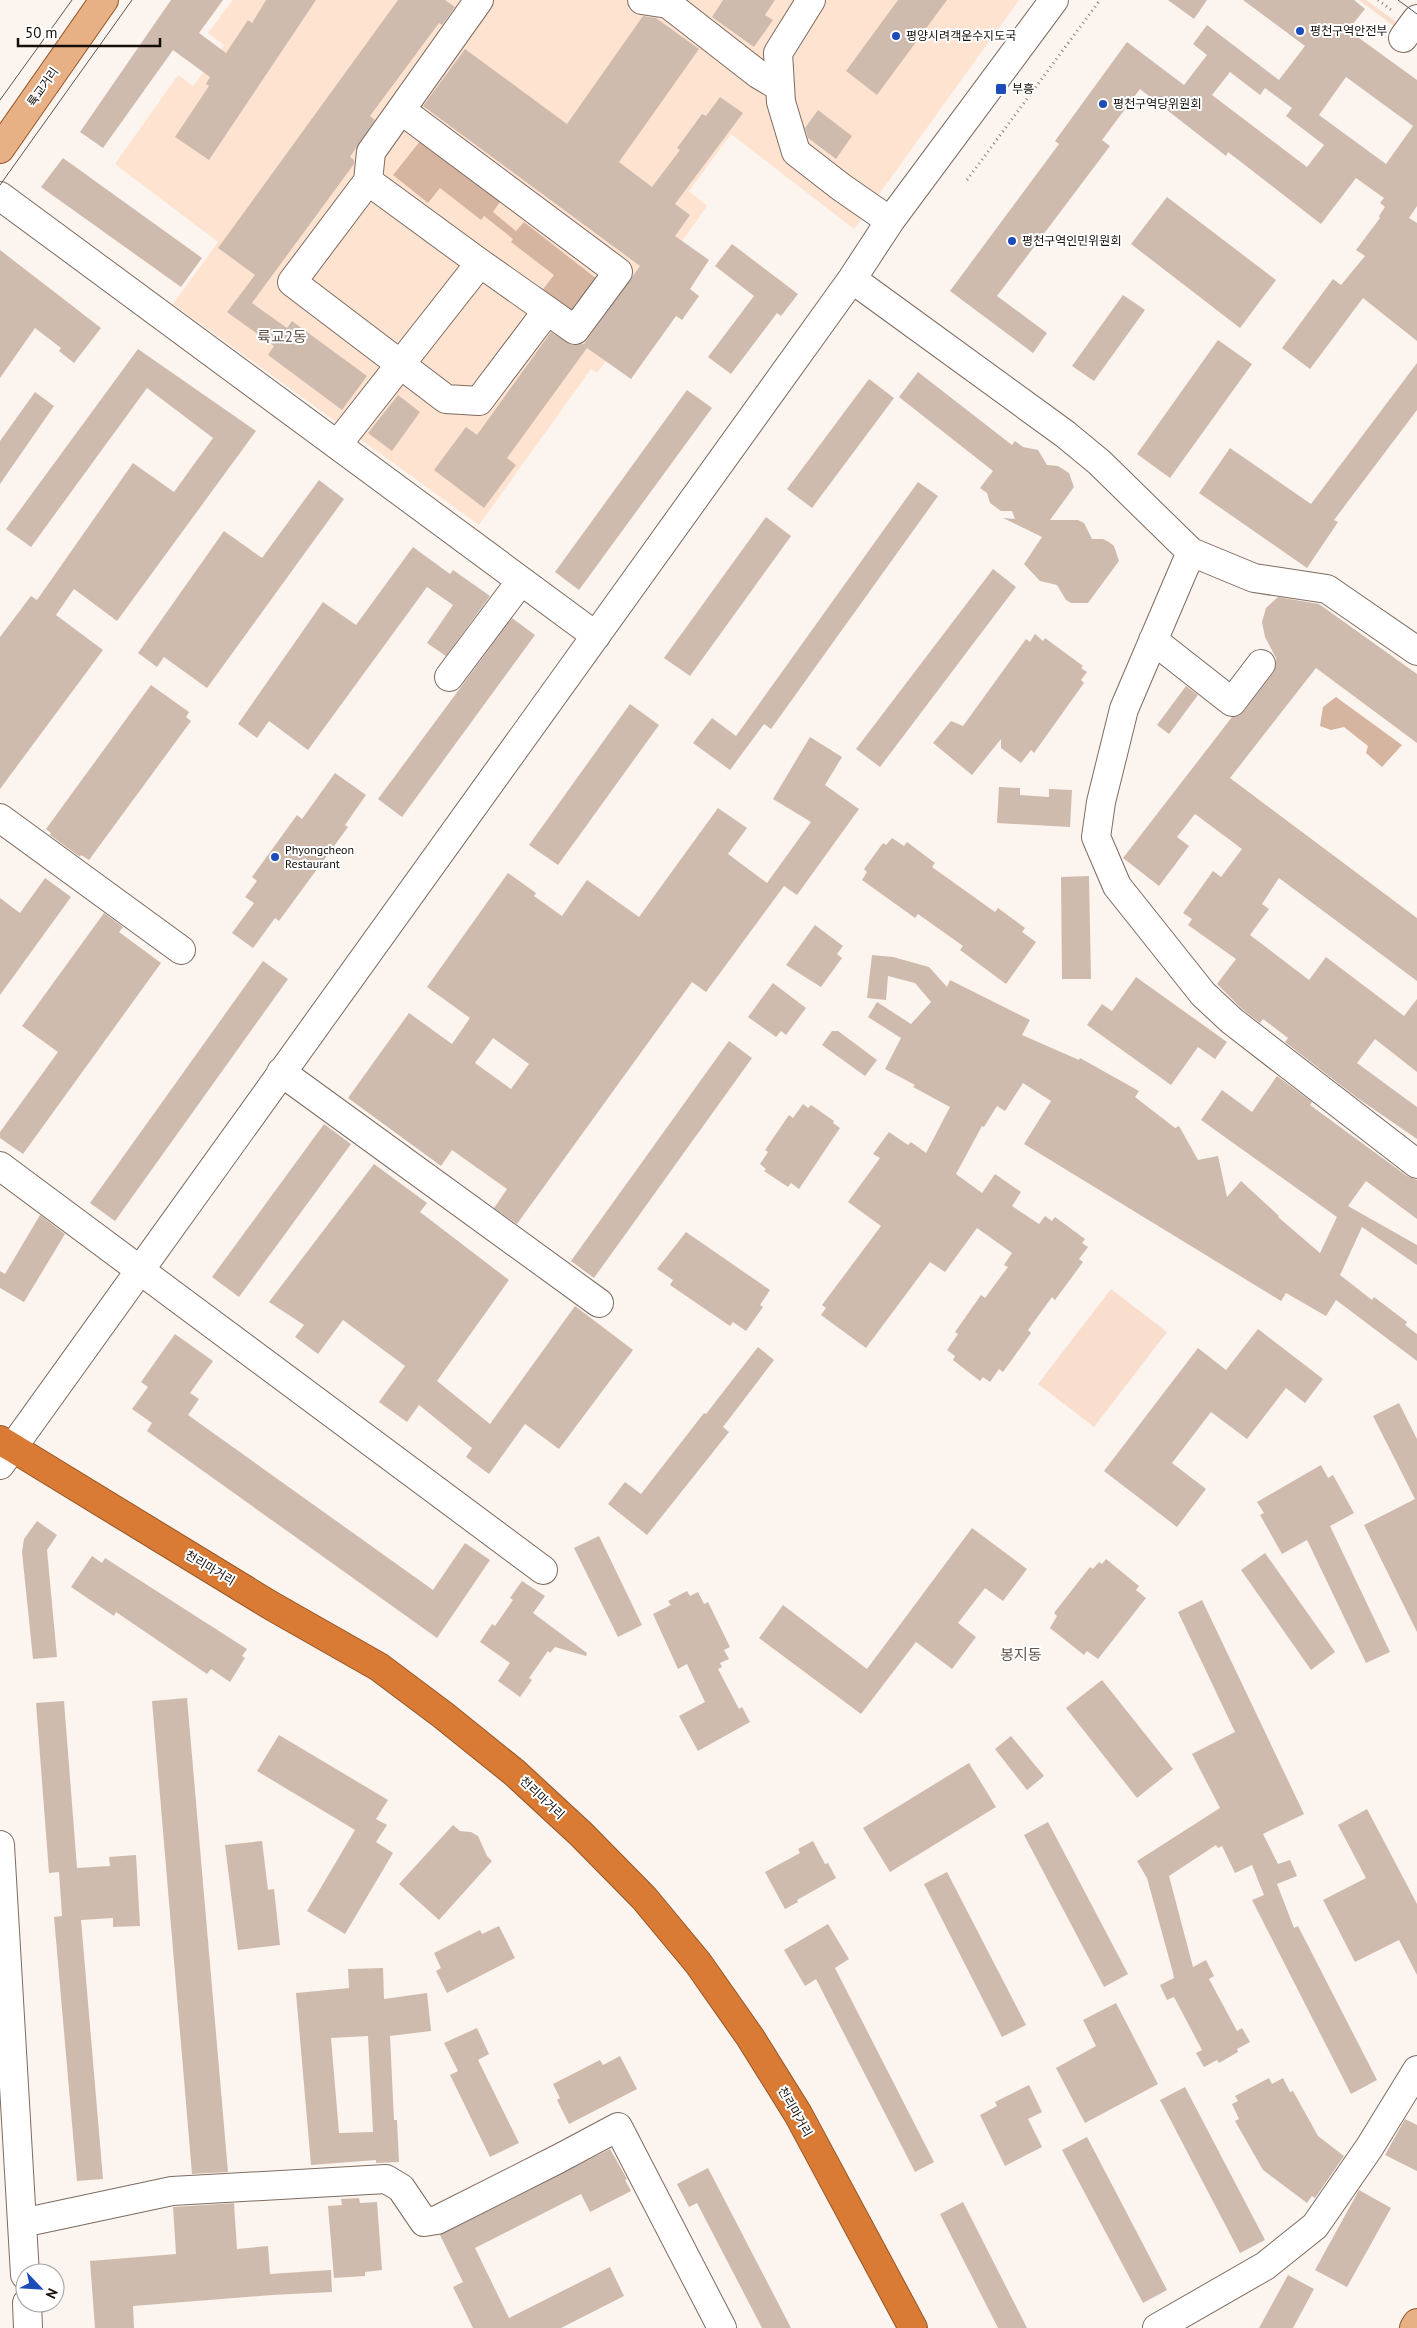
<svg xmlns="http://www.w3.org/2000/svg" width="1417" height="2328" font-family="'PT Sans','Noto Sans KR',sans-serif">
<rect width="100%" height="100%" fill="#fcf4ee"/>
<path fill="#ffe3d1" d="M233 0H1019L854 229 731 134 689 191 707 206 649 288 655 293 597 373 591 369 479 525 173 304 218 242 115 164 178 75 193 86 224 45 208 33Z"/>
<path fill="#f9decd" d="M1359 0H1366L1398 23 1395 27Z
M1111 1289 1167 1332 1094 1427 1038 1384Z"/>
<path fill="#d6b5a0" d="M421 140 500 202 493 212 516 231 524 222 602 283 573 319 540 293 554 275 511 242 513 239 484 216 481 220 440 188 428 203 393 175Z
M1336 697 1402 745 1382 767 1366 753 1368 746 1344 727 1331 730 1320 726 1323 707Z"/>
<path fill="#cfbbae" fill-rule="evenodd" d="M171 0H223L199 33 226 53 248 20 252 23 266 0H316L209 160 175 137 209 86 206 84 210 77 173 50 103 148 80 132Z
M398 0H445L455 7 442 25 439 23 370 116 375 120 350 157 354 160V164L252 303 287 328 292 321 367 376 342 410 268 355 274 346 227 312 255 275 218 248Z
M723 0H775L765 15 773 20 754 47 712 17Z
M898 0H947L877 95 846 71Z
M1168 0H1207L1194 19Z
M1243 0H1354L1365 9 1348 30 1417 80V206L1409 218 1417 223V341L1363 298 1310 369 1282 348 1333 279 1341 285 1365 256 1356 250 1380 218 1379 216 1385 207 1380 203 1384 198 1356 178 1321 224 1228 152 1226 156 1140 89 1102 140 1110 146 997 296 1047 333 1033 353 950 291 1059 144 1055 141 1127 42 1184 85 1207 55 1193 44 1207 25 1279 80 1305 46ZM1230 72 1260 95 1265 88 1292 108 1286 116 1324 145 1307 167 1212 95ZM1346 77 1413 126 1386 164 1319 115Z
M643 16 656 18 699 49 619 162 652 187 680 150 677 148 702 114 706 116 720 97 743 113 675 204 690 215 675 236 709 260 690 289 699 296 682 320 676 316 631 379 587 348 507 458 516 465 484 508 434 470 466 427 477 435 551 332 573 345 584 344 640 266 423 106 465 49 567 124Z
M818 110 852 136 836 159 808 138 805 128Z
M63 158 202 258 181 287 41 187Z
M1167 197 1276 280 1240 328 1131 244Z
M732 244 798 294 781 316 777 313 731 374 708 357 754 296 715 266Z
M0 250 101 328 74 363 59 351 61 348 35 328 0 378Z
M1123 295 1145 310 1094 381 1072 366Z
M1218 340 1252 364 1170 478 1137 454Z
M138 349 256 431 117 621 74 589 56 615 103 650 0 789V637L31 596 37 600 133 463 174 492 213 438 147 388 31 547 6 529Z
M1417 363V410L1334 520 1338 522 1307 568 1199 493 1230 448 1311 504Z
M918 372 1012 445 1015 441 1023 447 1038 450 1047 465 1058 466 1069 473 1074 487 1050 520H1078L1084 523 1092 539H1103L1109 542 1114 546 1119 561 1088 603H1071L1066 600 1057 585 1040 581 1024 564 1042 537 1003 518 1015 519 1012 511H1001L990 503 987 493 980 488 993 471 899 397Z
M869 379 894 398 812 508 787 489Z
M687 390 712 408 579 590 555 572Z
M35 392 54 406 0 484V441Z
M398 395 420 412 392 451 368 433Z
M319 480 344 499 207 688 164 657 157 667 138 653 224 531 262 558Z
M918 482 938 496 771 729 764 724 730 770 693 743 712 718 736 736Z
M766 517 791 536 690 676 664 658Z
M413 547 450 574 453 570 490 596 446 656 427 643 453 605 427 587 308 750 269 721 257 738 238 724 323 602 356 625Z
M993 569 1016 587 880 767 856 749Z
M1278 597 1319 604 1417 674V743L1316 668 1230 778 1417 918V981L1279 878 1262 904 1269 909 1250 935 1309 980 1326 957 1404 1016 1417 999V1072L1375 1039 1357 1063 1417 1107V1139L1356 1097 1285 1042 1288 1038 1263 1019 1260 1023 1242 1009 1217 984 1236 959 1188 925 1192 919 1183 913 1213 871 1221 877 1242 849 1195 814 1177 837 1189 846 1159 886 1123 858 1232 717 1238 716 1244 711 1273 673 1276 666V658L1265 637 1262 622 1266 608Z
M512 618 535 635 402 817 378 799Z
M1035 634 1043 641 1045 638 1083 666 1081 668 1087 672 1081 680 1084 683 1034 753 1031 750 1021 763 1001 748V739L972 775 933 743 951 721 963 726 1026 639 1030 642Z
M151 685 189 712 186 717 191 721 89 860 81 855 80 857 50 835 51 833 46 829Z
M1186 686 1198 695 1169 734 1157 725Z
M630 704 659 725 558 865 529 845Z
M810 737 842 757 825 785 859 809 797 895 784 886 706 992 692 982 517 1224 494 1208 507 1189 452 1150 441 1166 348 1098 409 1013 452 1044 470 1018 427 987 508 873 536 893 534 896 562 916 587 880 639 917 718 808 747 828 728 854 767 883 811 822 773 799ZM493 1038 529 1064 511 1089 475 1063Z
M335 773 366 795 345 825 348 827 279 921 275 918 253 948 232 933 254 903 245 897 257 881 252 877 297 815 302 819Z
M999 787 1020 788V795L1049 797V789L1072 790 1070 827 997 823Z
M892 838 904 846 907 842 935 863 932 867 995 912 998 908 1025 928 1022 932 1036 942 1006 984 960 950 963 946 918 914 915 918 862 880 867 872 864 869 883 843 886 845Z
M1089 876 1091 979H1062L1061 877Z
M45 878 71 897 0 995V898L20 913Z
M104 913 123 927 119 932 161 963 23 1154 0 1138V1132L58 1052 22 1026Z
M815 925 843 946 837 954 842 958 821 987 786 965Z
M872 955 893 957 929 967 947 987 950 980 1030 1020 1022 1035 1079 1060 1080 1058 1139 1091 1135 1097 1175 1128 1179 1126 1198 1160 1218 1156 1227 1197 1241 1181 1279 1216 1278 1217 1320 1253 1337 1217 1201 1120 1222 1090 1252 1112 1277 1076 1312 1102 1310 1105 1407 1176 1417 1180V1219L1366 1181 1348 1206 1417 1245V1265L1362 1227 1340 1275 1372 1300 1374 1297 1407 1322 1405 1325 1417 1334V1361L1336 1300 1326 1316 1286 1293 1281 1301 1024 1144 1051 1101 1023 1083 1005 1111 997 1106 984 1127 982 1126 956 1174 982 1193 995 1174 1021 1192 1012 1206 1039 1224 1045 1216 1052 1221 1055 1217 1085 1239 1082 1243 1088 1247 1079 1259 1083 1262 1055 1300 1052 1297 1028 1330 1031 1333 1003 1372 999 1369 990 1382 983 1377 980 1381 953 1360 955 1356 947 1350 958 1334 955 1332 981 1295 985 1298 1008 1267 1004 1265 1012 1253 977 1228 945 1272 930 1262 866 1348 821 1315 826 1308 822 1305 881 1226 848 1202 880 1158 873 1154 889 1132 908 1145 911 1142 926 1153 950 1107 913 1087 915 1085 885 1069 901 1038 868 1017 877 1002 911 1024 931 1002 915 983 888 976 886 1000 867 998Z
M263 961 288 979 115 1221 90 1203Z
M1136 977 1227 1042 1215 1059 1198 1047 1171 1085 1087 1025 1102 1004 1112 1011Z
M773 983 806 1008 786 1035 781 1031 776 1037 748 1017Z
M832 1031H838L877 1060 865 1076 822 1045Z
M729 1041 752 1058 594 1278 571 1261Z
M803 1104 808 1108 811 1105 834 1121 833 1123 840 1128 799 1189 791 1183 788 1187 764 1171 766 1169 760 1164 768 1152 765 1150 789 1115 793 1118Z
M324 1124 351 1144 239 1297 212 1277Z
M374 1164 427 1203 420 1212 509 1280 437 1381 490 1424 575 1306 633 1350 559 1449 525 1424 489 1474 466 1457 472 1448 419 1405 407 1422 379 1402 405 1366 343 1320 318 1354 295 1337 304 1325 269 1302Z
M40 1215 65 1234 24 1302 0 1288V1271L5 1274Z
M686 1232 770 1290 760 1305 763 1307 746 1331 733 1322 730 1326 670 1285 673 1280 657 1269Z
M1258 1329 1323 1379 1305 1403 1286 1388 1247 1439 1211 1412 1172 1463 1206 1489 1177 1527 1104 1471 1198 1348 1226 1370Z
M175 1334 213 1361 190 1393 199 1399 188 1415 433 1590 465 1543 490 1560 437 1638 147 1431 152 1423 132 1409 148 1387 141 1382Z
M758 1347 774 1360 723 1427 729 1432 647 1535 608 1504 625 1482 641 1494 704 1413 706 1414Z
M1399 1403 1417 1439V1632L1364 1525 1415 1499 1373 1416Z
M1321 1465 1328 1478 1333 1475 1354 1513 1330 1526 1390 1652 1366 1663 1307 1540 1282 1554 1260 1515 1264 1513 1257 1502Z
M37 1521 57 1535 47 1550 57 1657 33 1659 22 1552 24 1539Z
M972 1528 1027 1569 1003 1601 985 1588 958 1623 976 1637 952 1669 916 1642 861 1714 759 1638 783 1605 867 1669Z
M599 1536 642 1625 618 1637 574 1548Z
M1265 1553 1335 1652 1311 1670 1241 1570Z
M92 1556 102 1563 105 1558 247 1649 242 1656 245 1658 230 1682 211 1669 207 1674 116 1612 114 1616 71 1587Z
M1106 1559 1139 1586 1136 1590 1146 1598 1098 1659 1087 1651 1084 1655 1050 1628 1057 1616 1054 1613 1090 1567 1093 1569 1099 1562 1102 1564Z
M522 1581 545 1596 533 1613 587 1653 586 1656 555 1647 550 1653 548 1651 529 1678 532 1680 520 1697 498 1681 510 1663 480 1642 492 1624 495 1626 513 1600 510 1598Z
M687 1591 690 1596 698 1592 704 1604 708 1602 730 1647 724 1650 729 1659 720 1663 722 1667 718 1669 739 1709 742 1707 750 1722 698 1751 679 1716 705 1702 687 1664 678 1669 653 1614 671 1605 668 1601Z
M1202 1600 1304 1814 1263 1834 1278 1864 1290 1860 1297 1876 1277 1884 1294 1928 1298 1926 1377 2080 1351 2094 1252 1900 1264 1895 1252 1865 1235 1873 1222 1846 1218 1848 1216 1845 1169 1876 1193 1967 1206 1960 1214 1976 1209 1979 1237 2031 1242 2028 1250 2042 1237 2049 1238 2052 1219 2063 1217 2060 1204 2067 1196 2053 1202 2050 1174 1997 1167 2000 1160 1985 1174 1978 1173 1973 1147 1878 1137 1861 1220 1808 1192 1754 1235 1732 1178 1612Z
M1102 1680 1173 1769 1137 1798 1066 1708Z
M187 1698 228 2172 192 2174 152 1701Z
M64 1701 77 1868 110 1866 109 1857 136 1855 140 1926 113 1927V1918L81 1920 103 2179 77 2181 54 1917 62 1916 59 1872 49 1873 36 1703Z
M279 1735 388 1800 376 1819 387 1825 376 1842 393 1853 345 1934 307 1911 355 1830 257 1771Z
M1011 1736 1044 1776 1027 1790 995 1749Z
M969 1763 996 1807 890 1872 863 1828Z
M1367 1809 1417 1904V1975L1399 1940 1355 1962 1323 1900 1366 1878 1338 1825Z
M1048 1822 1128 1974 1104 1987 1024 1835Z
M453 1825 460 1831 471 1832 478 1836 487 1856 492 1861 439 1920 399 1884Z
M262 1841 268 1890 274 1889 280 1945 238 1950 225 1845Z
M813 1841 825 1864 828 1863 836 1878 797 1900 798 1902 785 1909 765 1872 800 1853 798 1849Z
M947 1872 1026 2025 1002 2037 924 1884Z
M828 1924 849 1959 835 1968 934 2162 915 2172 816 1979 805 1986 784 1950Z
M499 1926 515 1958 447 1993 436 1971 441 1968 434 1953 480 1930 482 1934Z
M383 1968 384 1999 427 1993 431 2031 390 2036 394 2120H397L399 2162 376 2163V2160L311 2165 296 1993 349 1988 348 1969ZM368 2036 373 2132 339 2133 331 2038Z
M1116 2003 1158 2084 1085 2123 1056 2068 1096 2046 1083 2020Z
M477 2028 489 2054 478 2060 519 2143 490 2157 450 2075 458 2071 444 2043Z
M620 2056 637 2089 569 2124 557 2100 560 2098 553 2084 600 2060 603 2065Z
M1269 2078 1272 2084 1283 2078 1290 2092 1293 2091 1318 2136 1344 2156 1315 2198 1312 2196 1307 2203 1263 2170 1235 2121 1239 2119 1232 2104 1238 2101 1235 2096Z
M1029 2085 1042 2112 1028 2119 1042 2147 1005 2166 980 2115 997 2106 995 2102Z
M1185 2087 1265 2240 1240 2253 1160 2100Z
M1405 2119 1417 2125V2171L1385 2155Z
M1087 2137 1167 2290 1143 2303 1062 2150Z
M610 2149 627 2179 625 2180 631 2191 590 2212 581 2194 475 2248 509 2318 610 2267 624 2296 561 2328H473L453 2287 463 2282 440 2235Z
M708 2168 791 2328H762L697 2203 689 2207 677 2184Z
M1359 2190 1391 2208 1347 2287 1315 2270Z
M359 2198 360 2203 377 2202 382 2270 365 2272V2276L334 2278 328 2206 342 2205 341 2199Z
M963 2202 1027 2328H998L940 2214Z
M234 2203 237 2249 268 2246 270 2274 331 2270 332 2292 272 2295 133 2306 134 2328H95L90 2261 176 2254 173 2207Z
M1288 2275 1314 2289 1293 2328H1259Z"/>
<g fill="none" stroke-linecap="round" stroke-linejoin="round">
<defs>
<path id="minor" d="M479 0 371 152 368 181 292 282 446 399 479 401 547 311
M642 0 668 4 758 74 780 87
M811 0 778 53 781 102 796 152 841 187 890 221
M1403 38 1417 19
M368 181 480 263 575 330 618 272 401 110
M0 196 596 636
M852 279 1065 434 1099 462 1191 552 1124 709 1101 802 1096 837 1117 886 1203 994 1232 1021 1417 1164
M337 445 480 263
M1191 552 1254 578 1327 589 1417 651
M1153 640 1232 702 1261 664
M449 677 521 581
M0 818 181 950
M281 1072 599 1303
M0 1166 543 1570
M0 1465 852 279 890 221 1054 0
M0 1845 25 2275
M22 2223 172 2191 386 2179 401 2188 424 2222 437 2220 558 2159 618 2127 722 2328
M27 2303 28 2328
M1157 2328 1265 2266 1315 2226 1369 2148 1417 2070"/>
<path id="major" d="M0 149 104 0
M1414 2328 1417 2323"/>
<path id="highway" d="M0 1440 270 1605 379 1667 443 1715 515 1773 581 1834 644 1898 698 1963 750 2037 798 2114 913 2328"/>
</defs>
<use href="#minor" stroke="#7d6b60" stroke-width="30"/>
<use href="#major" stroke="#945525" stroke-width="30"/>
<use href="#highway" stroke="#945525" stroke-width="30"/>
<path stroke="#89827c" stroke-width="3" stroke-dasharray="1 4" stroke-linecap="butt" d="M1378 0 1394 12
M967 180 1100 0"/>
<use href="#minor" stroke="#fff" stroke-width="28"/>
<use href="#major" stroke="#e8b085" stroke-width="28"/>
<use href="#highway" stroke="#d97b34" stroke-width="28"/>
<path stroke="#5c5550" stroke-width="1" d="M1398 0 1417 14
M0 100 72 0
M0 185 132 0"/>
</g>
<g fill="#1c4cb9" stroke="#fff" stroke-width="2">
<circle cx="1300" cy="31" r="5"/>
<circle cx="896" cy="36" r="5"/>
<rect x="995" y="83" width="12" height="12" rx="2.5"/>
<circle cx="1103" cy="104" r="5"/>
<circle cx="1012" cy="241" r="5"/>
<circle cx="275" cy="857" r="5"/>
</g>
<g text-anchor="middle" stroke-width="4" stroke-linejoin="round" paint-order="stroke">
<g font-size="12" fill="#140e09" stroke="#fff" text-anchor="start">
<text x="1310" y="35">평천구역안전부</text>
<text x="906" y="40">평양시려객운수지도국</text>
<text x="1012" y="93">부흥</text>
<text x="1113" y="108">평천구역당위원회</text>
<text x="1022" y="245">평천구역인민위원회</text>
<text x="285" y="854">Phyongcheon<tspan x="285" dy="14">Restaurant</tspan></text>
</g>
<g font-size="12" fill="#140e09" stroke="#fff">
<text transform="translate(43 87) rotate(-55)" y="4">륙교거리</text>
<text transform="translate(210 1568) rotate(31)" y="4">천리마거리</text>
<text transform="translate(542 1798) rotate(43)" y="4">천리마거리</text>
<text transform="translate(795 2112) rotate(60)" y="4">천리마거리</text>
</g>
<g font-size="15" fill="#655449" stroke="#fff">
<text x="282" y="342">륙교2동</text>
<text x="1021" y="1660">봉지동</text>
</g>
</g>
<g transform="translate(40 2288) rotate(115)"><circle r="24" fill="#ffffff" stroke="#a19f9d"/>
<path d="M0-4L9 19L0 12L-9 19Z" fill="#1c4cb9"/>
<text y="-8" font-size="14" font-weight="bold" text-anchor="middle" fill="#140e09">N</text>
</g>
<path d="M18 38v8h142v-8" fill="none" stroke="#140e09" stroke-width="2.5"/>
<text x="25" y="38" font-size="15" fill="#140e09" stroke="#ffffff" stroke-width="4" paint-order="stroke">50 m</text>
</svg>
